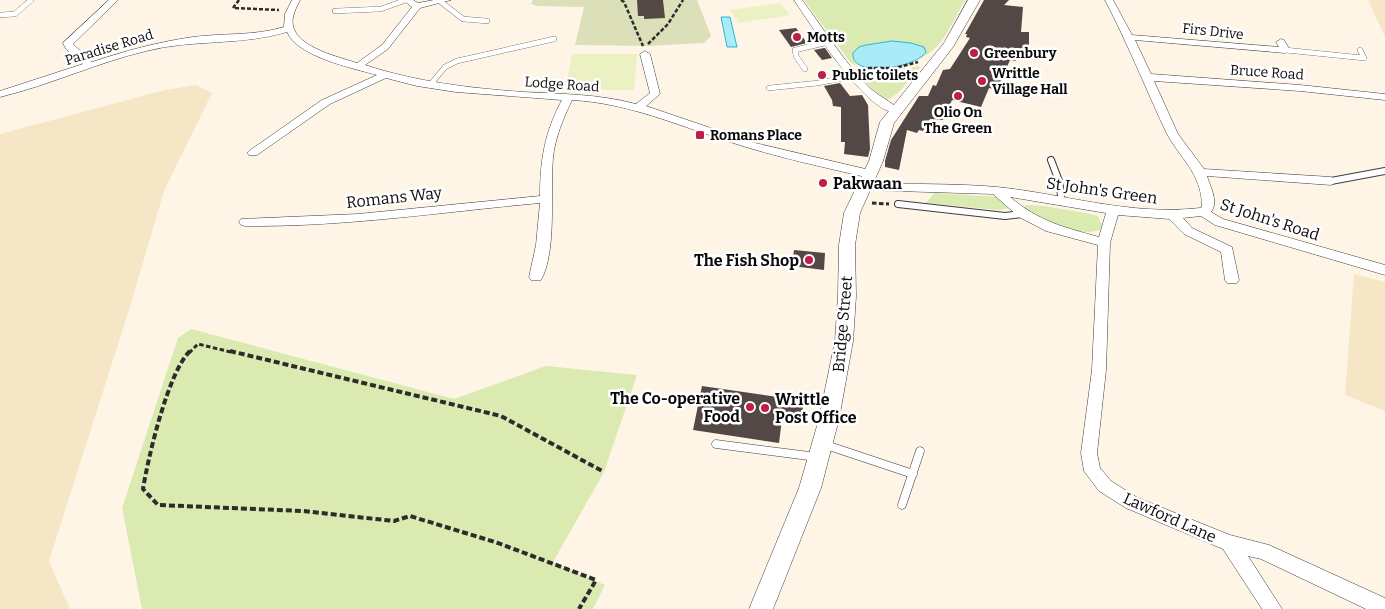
<svg xmlns="http://www.w3.org/2000/svg" width="1385" height="609" font-family="Bitter,serif">
<rect width="100%" height="100%" fill="#fff5e6"/>
<path fill="#f5e7c6" d="M1368 0H1385V37Z
M196 85 212 93 164 191 129 310 49 561 70 609H0V134L165 90Z
M1354 274 1385 282V411L1345 395Z"/>
<path fill="#daeab0" d="M804 0H965C952 22 944 48 919 59L925 54 924 47C900 36 877 47 853 53L854 61 858 66 851 63Z
M921 66 898 93 887 100 877 95 856 70 891 72Z
M934 193 1001 197 1012 208 997 210 926 203Z
M1026 205 1044 206 1091 214 1098 216 1103 228C1081 241 1044 219 1024 208Z
M191 329 454 399 546 366 637 375 604 472 553 562 605 585 593 609H142L122 508 178 338Z"/>
<path fill="#dbe0b9" d="M533 0H697L711 36 704 43 684 44 650 46 575 45 584 7 537 6 531 4Z"/>
<path fill="#ebf1c2" d="M780 3 790 15 739 23 730 10Z
M572 54H637L634 90H565Z"/>
<path fill="#a9ecf8" stroke="#2db4d2" d="M721 17H730L737 47H727Z
M892 41 911 43 924 47 926 52C916 68 850 79 853 53L859 47 866 45Z"/>
<path fill="#534846" d="M637 0H663L665 18 644 19V16H638Z
M984 0H1009L1004 5 1023 7 1021 32H1029V52L1020 51 1016 61 1010 60 997 90 989 88 981 107 952 100 943 120 930 119 923 131 919 130 917 133 907 130 899 170 885 167V161L891 140 919 96H928L933 85 936 86 943 70 950 69 970 38 966 37 967 34H965Z
M796 28 807 43 791 47 779 30Z
M824 48H825L832 58 822 60 814 50Z
M840 83 850 96 862 95 868 105 870 149 868 157 844 154 845 142H841V107L833 106 832 100 824 86Z
M794 250 825 253 824 270 792 266Z
M702 386 785 398 788 394 805 396 800 424 782 419 779 443 693 430Z"/>
<g fill="none" stroke-linecap="round" stroke-linejoin="round">
<defs>
<path id="service-far2" d="M441 2 463 19 487 21
M335 11 381 9 406 0
M0 15 15 14 31 0
M1285 50 1364 58 1360 50
M805 69 796 56 795 50 829 42
M430 85 445 67 457 61 554 39
M769 88 818 83 854 76"/>
<path id="service-far1" d="M1051 160 1059 181 1062 202
M1331 181 1385 171
M898 204 1005 216 1023 214"/>
<path id="service" d="M716 444 817 457
M823 444 913 474
M902 505 920 451"/>
<path id="minor" d="M109 0H118L73 44 92 62C125 51 158 42 193 37 223 33 255 36 284 27L285 14 292 0H300C296 8 291 17 293 26 298 48 339 57 357 63L382 45 412 7 403 0H413L418 3 434 0H451L420 8 388 49 365 65C417 82 469 88 523 92 561 94 599 94 636 104L650 93 640 54 645 51 650 54 660 94 646 106 755 143 874 171 876 174 870 178C823 167 776 157 730 142 677 125 628 103 572 100 563 119 555 138 553 158 550 191 557 252 541 280H531L529 277 536 245 540 203C442 212 344 227 245 226L241 225 239 222 241 219 358 214 540 196C540 160 545 131 562 100L456 92 417 86 386 78 330 104 257 155H249L247 153 249 151 322 100 377 75C352 68 298 57 287 32 241 46 192 39 146 51 96 63 50 85 0 97V91L83 64 66 49 63 43Z
M794 0H802C825 30 844 63 871 89 880 97 892 102 899 110L898 112C870 119 809 22 794 0Z
M1105 0H1113L1132 35 1279 47 1276 42 1281 39 1284 40 1290 50 1285 53 1135 40 1151 74 1300 85 1385 94V100L1300 91 1154 81 1178 134 1204 169 1331 177 1337 181 1331 185 1207 176C1210 186 1219 202 1211 212L1223 219 1385 265V275L1215 225 1201 216 1183 218 1192 228 1232 247 1239 280 1237 283H1227L1225 280 1221 252 1184 234 1169 219 1118 215 1110 243 1106 370 1097 453 1100 468 1111 481 1138 498 1230 535 1269 545 1385 598V609H1366L1261 559 1248 556 1282 609H1262L1223 549 1126 508 1099 491 1084 471 1081 453 1092 370 1098 245 1046 231 1019 217 993 194 864 190 858 186 864 182C908 185 953 183 997 187 1065 194 1130 216 1200 208L1202 207C1202 173 1180 159 1166 132 1145 87 1128 44 1105 0ZM1010 197 1106 213 1099 237C1063 227 1040 222 1010 197Z"/>
<path id="tertiary" d="M968 0H980L953 47 894 123 883 161 860 213 855 245 856 296 853 341 839 419 821 488 773 609H749L799 488 819 419 835 341 838 296 839 245 844 213 869 161 880 122 944 43Z"/>
</defs>
<use href="#service-far2" stroke="#3d3d3d" stroke-width="5.5"/>
<use href="#service-far1" stroke="#3d3d3d" stroke-width="8"/>
<use href="#service" stroke="#3d3d3d" stroke-width="9"/>
<use href="#minor" stroke="#3d3d3d" stroke-width="1"/>
<use href="#tertiary" stroke="#3d3d3d" stroke-width="1"/>
<path stroke="#2c2c2c" stroke-width="2.5" stroke-dasharray="4 2" stroke-linecap="butt" d="M239 0 233 8 279 10
M621 0 624 2 643 46
M648 44 668 24 683 0
M862 68H895L918 62"/>
<path stroke="#2c2c2c" stroke-width="3" stroke-dasharray="4.5 2.5" stroke-linecap="butt" d="M872 203 889 204
M189 353 198 344 235 353"/>
<path stroke="#2c2c2c" stroke-width="4" stroke-dasharray="6 3" stroke-linecap="butt" d="M190 351C168 372 148 458 143 489L158 505 303 511 394 521 410 516 498 543 596 580 579 609
M230 351 501 416 604 472"/>
<use href="#service-far2" stroke="#fff" stroke-width="5"/>
<use href="#service-far1" stroke="#fff" stroke-width="6"/>
<use href="#service" stroke="#fff" stroke-width="8"/>
<use href="#minor" fill="#fff" fill-rule="evenodd"/>
<use href="#tertiary" fill="#fff" fill-rule="evenodd"/>
</g>
<g fill="#be1e48" stroke="#fff" stroke-width="2">
<circle cx="797" cy="37" r="5"/>
<circle cx="974" cy="53" r="5"/>
<circle cx="822" cy="75" r="5"/>
<circle cx="982" cy="81" r="5"/>
<circle cx="958" cy="96" r="5"/>
<rect x="695" y="130" width="10" height="10" rx="2.5"/>
<circle cx="823" cy="183" r="5"/>
<circle cx="809" cy="260" r="5"/>
<circle cx="750" cy="407" r="5"/>
<circle cx="765" cy="408" r="5"/>
</g>
<g text-anchor="middle" stroke-width="5" stroke-linejoin="round" paint-order="stroke">
<g font-size="14" fill="#0a0a0a" stroke="#fff">
<text transform="translate(1213 31) rotate(6)" y="5">Firs Drive</text>
<text transform="translate(109 47) rotate(-17)" y="5">Paradise Road</text>
<text transform="translate(1267 72) rotate(4)" y="5">Bruce Road</text>
<text transform="translate(562 84) rotate(4)" y="5">Lodge Road</text>
</g>
<g font-size="14" font-weight="bold" fill="#0a0a0a" stroke="#fff" text-anchor="start">
<text x="807" y="42">Motts</text>
<text x="984" y="58">Greenbury</text>
<text x="992" y="78">Writtle<tspan x="992" dy="16">Village Hall</tspan></text>
<text x="832" y="80">Public toilets</text>
<text x="958" y="117" text-anchor="middle">Olio On<tspan x="958" dy="16">The Green</tspan></text>
<text x="710" y="140">Romans Place</text>
</g>
<g font-size="16" font-weight="bold" fill="#0a0a0a" stroke="#fff" text-anchor="start">
<text x="833" y="189">Pakwaan</text>
<text x="799" y="266" text-anchor="end">The Fish Shop</text>
<text x="740" y="404" text-anchor="end">The Co-operative<tspan x="740" dy="18">Food</tspan></text>
<text x="775" y="405">Writtle<tspan x="775" dy="18">Post Office</tspan></text>
</g>
<g font-size="16" fill="#0a0a0a" stroke="#fff">
<text transform="translate(1102 190) rotate(8)" y="6">St John's Green</text>
<text transform="translate(394 197) rotate(-6)" y="6">Romans Way</text>
<text transform="translate(1270 219) rotate(18)" y="6">St John's Road</text>
<text transform="translate(842 324) rotate(-85)" y="6">Bridge Street</text>
<text transform="translate(1170 517) rotate(24)" y="6">Lawford Lane</text>
</g>
</g>
</svg>
